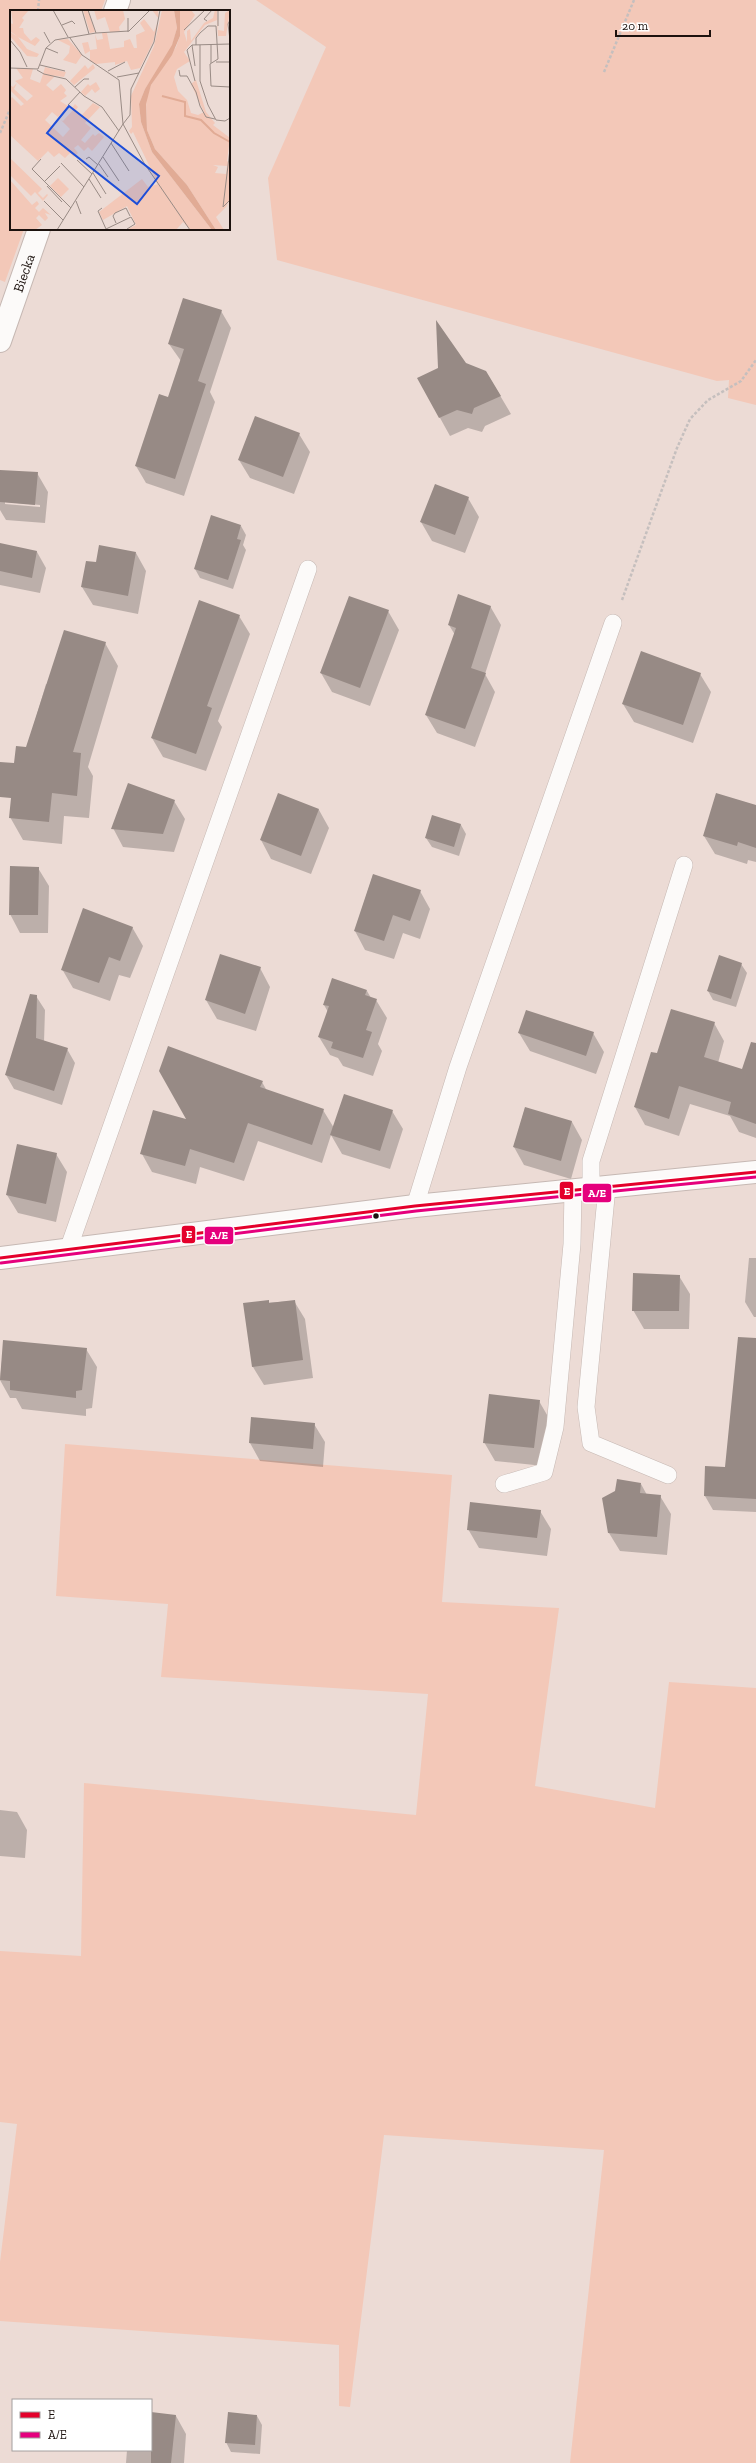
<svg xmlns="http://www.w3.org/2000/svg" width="756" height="2463" font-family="'Zilla Slab',serif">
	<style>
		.green { fill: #f3c8b8 }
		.shadow { fill: #0003; fill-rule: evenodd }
		.building { fill: #978a85 }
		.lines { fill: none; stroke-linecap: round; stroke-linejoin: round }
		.lane-casing { stroke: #c6b8b3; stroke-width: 18 }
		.street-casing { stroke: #c6b8b3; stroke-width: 24 }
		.path { stroke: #c5bfbe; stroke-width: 2.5; stroke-dasharray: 3 2; stroke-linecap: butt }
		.lane { stroke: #fcfaf9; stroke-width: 17 }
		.street { stroke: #fcfaf9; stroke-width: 22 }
		.bus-1-casing { stroke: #fff; stroke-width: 6 }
		.bus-2-casing { stroke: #fff; stroke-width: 6 }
		.bus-1 { stroke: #e4002b; stroke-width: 3 }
		.bus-2 { stroke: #e5007d; stroke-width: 3 }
		.bus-dot { fill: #1c120e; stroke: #fff; stroke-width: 1.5 }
		.labels { text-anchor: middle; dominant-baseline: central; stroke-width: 4; stroke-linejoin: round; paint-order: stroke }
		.street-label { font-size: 14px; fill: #1c120e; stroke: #fff }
		.inset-river { fill: none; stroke: #e1ab95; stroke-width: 2 }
		.inset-road { fill: none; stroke: #998b85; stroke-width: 1 }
		.view { fill: #1d4ed8; fill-opacity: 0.15; stroke: #1d4ed8; stroke-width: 2 }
		.inset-edge { fill: none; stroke: #1c120e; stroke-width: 2 }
		.line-badge { stroke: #fff; stroke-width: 1.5 }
		.badge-label { font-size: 11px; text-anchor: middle; font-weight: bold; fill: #fff }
	</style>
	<rect width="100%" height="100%" fill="#ecdbd5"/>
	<path class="green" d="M 0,0 L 105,0 L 101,11 L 11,11 L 11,229 L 24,229 L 5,282 L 0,280 Z
		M 256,0 L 756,0 L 756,405 L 728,398 L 729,380 L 717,381 L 277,260 L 268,178 L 326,47 Z
		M 65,1444 L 452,1475 L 442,1602 L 559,1608 L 535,1786 L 655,1808 L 669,1682 L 756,1688 L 756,2463 L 570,2463 L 604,2150 L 384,2135 L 350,2407 L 339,2406 L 339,2345 L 0,2321 L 0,2262 L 17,2124 L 0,2122 L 0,1951 L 81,1956 L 84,1783 L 416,1815 L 428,1694 L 161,1677 L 168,1604 L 56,1596 Z"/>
	<path class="shadow" d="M 221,311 L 231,328 L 210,392 L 215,402 L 184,496 L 146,483 L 136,466 L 169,398 L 181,361 L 169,344 Z
		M 465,364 L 486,372 L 511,414 L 485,426 L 482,432 L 468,428 L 450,436 L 418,378 Z
		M 299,434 L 310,452 L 294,494 L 250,478 L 239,460 Z
		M 0,471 L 37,473 L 48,492 L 45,523 L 6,520 L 0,510 ZM 5,502 L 40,505 L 40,507 L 5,504 Z
		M 468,498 L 479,517 L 465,553 L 432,541 L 421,522 Z
		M 241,526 L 246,535 L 243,545 L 246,550 L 233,589 L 200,578 L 195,569 Z
		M 0,544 L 37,552 L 46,568 L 40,593 L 0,585 Z
		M 136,553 L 146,571 L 138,614 L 93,605 L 82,587 Z
		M 490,606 L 501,625 L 485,674 L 495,692 L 475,747 L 437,733 L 426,715 L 455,635 L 449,625 Z
		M 388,611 L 399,630 L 370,706 L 332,692 L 321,673 Z
		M 239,616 L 250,634 L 218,721 L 222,727 L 206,771 L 163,757 L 152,738 Z
		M 105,643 L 118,666 L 88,767 L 93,776 L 89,818 L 64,816 L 62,844 L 23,840 L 10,817 L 12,798 L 46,684 L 49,684 Z
		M 700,674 L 711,692 L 693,743 L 634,722 L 623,704 Z
		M 279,794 L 319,810 L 329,828 L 311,874 L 271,859 L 261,840 Z
		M 174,801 L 185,819 L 174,852 L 123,847 L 113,828 Z
		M 756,806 L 756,862 L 748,860 L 747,864 L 715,854 L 704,836 Z
		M 433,816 L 461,825 L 466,834 L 459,856 L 432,847 L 426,838 Z
		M 38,868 L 49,886 L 48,933 L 20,933 L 10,914 Z
		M 373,875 L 420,891 L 430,909 L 420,939 L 403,933 L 394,959 L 365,950 L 355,931 Z
		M 132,927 L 143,946 L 130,978 L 119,975 L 110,1001 L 73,988 L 62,969 Z
		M 741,964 L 747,973 L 736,1007 L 713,1000 L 708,991 Z
		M 260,968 L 270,987 L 256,1031 L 217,1019 L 206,1000 Z
		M 367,991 L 371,998 L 376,1000 L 387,1018 L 378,1044 L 382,1051 L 373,1076 L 343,1066 L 338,1058 L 330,1055 L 319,1037 L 328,1012 L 324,1005 Z
		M 36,996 L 45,1010 L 44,1042 L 67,1049 L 75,1063 L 62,1105 L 14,1089 L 6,1075 Z
		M 714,1023 L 724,1041 L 718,1063 L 756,1075 L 756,1138 L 739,1132 L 730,1116 L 690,1104 L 679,1136 L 645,1125 L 635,1107 L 658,1055 Z
		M 519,1033 L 593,1033 L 604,1052 L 596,1074 L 530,1051 Z
		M 262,1082 L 267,1091 L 323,1110 L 334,1128 L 392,1111 L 403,1129 L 390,1169 L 342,1154 L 331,1135 L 322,1163 L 258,1141 L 244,1181 L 200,1167 L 196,1184 L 152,1172 L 142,1154 L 188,1120 Z
		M 525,1108 L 572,1122 L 582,1140 L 571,1179 L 524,1165 L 514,1147 Z
		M 56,1154 L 67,1172 L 56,1222 L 18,1213 L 7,1195 Z
		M 749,1258 L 756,1258 L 756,1317 L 754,1317 L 745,1302 Z
		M 679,1276 L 690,1294 L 689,1329 L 644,1329 L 633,1310 Z
		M 294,1301 L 305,1319 L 313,1378 L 264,1385 L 253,1367 L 245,1304 Z
		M 4,1341 L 86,1349 L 97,1367 L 92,1408 L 86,1409 L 86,1416 L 22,1409 L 16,1398 L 10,1398 L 0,1380 Z
		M 756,1382 L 756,1512 L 713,1510 L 705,1496 L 726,1468 Z
		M 539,1401 L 550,1420 L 544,1466 L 495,1461 L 484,1442 Z
		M 314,1424 L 325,1442 L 323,1467 L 260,1461 L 250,1443 Z
		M 641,1484 L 647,1495 L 660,1496 L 671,1514 L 667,1555 L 620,1551 L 609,1533 Z
		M 540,1511 L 551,1529 L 547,1556 L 479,1548 L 468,1529 Z
		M 0,1810 L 17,1812 L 27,1830 L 25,1858 L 0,1856 Z
		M 151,2413 L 176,2416 L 186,2434 L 184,2463 L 126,2463 L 127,2450 L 151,2450 Z
		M 257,2416 L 262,2425 L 260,2454 L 231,2452 L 226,2442 Z"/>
	<path class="building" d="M 183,298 L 222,310 L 198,381 L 206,384 L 175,479 L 135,466 L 159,394 L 168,397 L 184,349 L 168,344 Z
		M 436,320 L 466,363 L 486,371 L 501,396 L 474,408 L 472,414 L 457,410 L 439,418 L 417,378 L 438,368 Z
		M 255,416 L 300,433 L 283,477 L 238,460 Z
		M 0,470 L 38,472 L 35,505 L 0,502 Z
		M 435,484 L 469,497 L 455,535 L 420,522 Z
		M 211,515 L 241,525 L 237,539 L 241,540 L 228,580 L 194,569 Z
		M 0,543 L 37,551 L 32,578 L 0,571 Z
		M 99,545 L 136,552 L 128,596 L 81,587 L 86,561 L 96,562 Z
		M 458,594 L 491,606 L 471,668 L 486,673 L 465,729 L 425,715 L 456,628 L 448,625 Z
		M 349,596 L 389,610 L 360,688 L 320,673 Z
		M 199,600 L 240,615 L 207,706 L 212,708 L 196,754 L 151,738 Z
		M 64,630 L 106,642 L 73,752 L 81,753 L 77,796 L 52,793 L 49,822 L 9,818 L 11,798 L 0,797 L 0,762 L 14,763 L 16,746 L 26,747 Z
		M 641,651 L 701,673 L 683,725 L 622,704 Z
		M 128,783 L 175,800 L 163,834 L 111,829 Z
		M 278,793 L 319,809 L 301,856 L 260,840 Z
		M 716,793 L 756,805 L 756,848 L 738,842 L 737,846 L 703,836 Z
		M 432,815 L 461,824 L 454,847 L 425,838 Z
		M 10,866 L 39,867 L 38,915 L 9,915 Z
		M 373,874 L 421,890 L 410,921 L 393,915 L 384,941 L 354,931 Z
		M 83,908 L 133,927 L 120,961 L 109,957 L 99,983 L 61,970 Z
		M 220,954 L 261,967 L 245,1014 L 205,1000 Z
		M 719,955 L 742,963 L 731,999 L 707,991 Z
		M 332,978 L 367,990 L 365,995 L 377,999 L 366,1030 L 372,1032 L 363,1058 L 331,1048 L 333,1042 L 318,1037 L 329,1006 L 323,1005 Z
		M 30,994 L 37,995 L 36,1038 L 68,1048 L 54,1091 L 5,1075 Z
		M 671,1009 L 715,1022 L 704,1057 L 742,1069 L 751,1042 L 756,1043 L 756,1124 L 728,1114 L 731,1102 L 679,1086 L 669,1119 L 634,1107 L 651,1052 L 657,1053 Z
		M 526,1010 L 594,1032 L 586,1056 L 518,1033 Z
		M 168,1046 L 263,1081 L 260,1087 L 324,1109 L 312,1145 L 248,1123 L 234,1163 L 190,1149 L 185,1166 L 140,1154 L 153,1110 L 186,1119 L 159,1071 Z
		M 344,1094 L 393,1110 L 380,1151 L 330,1135 Z
		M 525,1107 L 572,1121 L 561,1161 L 513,1147 Z
		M 17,1144 L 57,1153 L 46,1204 L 6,1195 Z
		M 633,1273 L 680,1275 L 679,1311 L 632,1311 Z
		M 269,1300 L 269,1303 L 295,1300 L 303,1360 L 252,1367 L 243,1303 Z
		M 738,1337 L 756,1338 L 756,1499 L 704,1496 L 705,1466 L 725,1467 Z
		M 3,1340 L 87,1348 L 82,1390 L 76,1391 L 76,1398 L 10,1390 L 10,1381 L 0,1380 Z
		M 489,1394 L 540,1400 L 534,1448 L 483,1443 Z
		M 251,1417 L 315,1423 L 313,1449 L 249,1443 Z
		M 617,1479 L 641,1483 L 640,1493 L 661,1495 L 657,1537 L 608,1533 L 602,1498 L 615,1491 Z
		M 470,1502 L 541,1510 L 537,1538 L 467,1530 Z
		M 151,2412 L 176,2415 L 171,2463 L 151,2463 Z
		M 228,2412 L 257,2415 L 255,2445 L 225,2443 Z"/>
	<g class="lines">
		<defs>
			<path id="lane" d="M 607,1187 L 586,1407 L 591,1443 L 668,1475
				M 591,1189 L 591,1161 L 684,865
				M 415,1206 L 458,1067 L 613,623
				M 68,1250 L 308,569
				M 504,1484 L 544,1472 L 555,1427 L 572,1244 L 573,1190"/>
			<g id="street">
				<path d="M 115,11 L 119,0"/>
				<path id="s1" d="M 0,341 L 39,229"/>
				<path d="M 0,1258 L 415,1206 L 756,1172"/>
			</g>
		</defs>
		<use href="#lane" class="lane-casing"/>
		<use href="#street" class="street-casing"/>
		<path class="path" d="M 38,11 L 39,0
			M 604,72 L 634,0
			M 0,133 L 11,107
			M 622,600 L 677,448 L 690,419 L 708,400 L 741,381 L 756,360"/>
		<use href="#lane" class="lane"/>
		<use href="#street" class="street"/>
		<defs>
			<path id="bus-1" d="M 0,1258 L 415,1206 L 756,1172"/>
			<path id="bus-2" d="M 1,1263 L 416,1211 L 756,1177"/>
		</defs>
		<use href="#bus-1" class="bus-1-casing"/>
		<use href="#bus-2" class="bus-2-casing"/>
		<use href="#bus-1" class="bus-1"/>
		<use href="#bus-2" class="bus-2"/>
	</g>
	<circle class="bus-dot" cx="376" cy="1216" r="3.5"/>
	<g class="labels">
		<g class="street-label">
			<text stroke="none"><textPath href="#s1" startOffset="72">Biecka</textPath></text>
		</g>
	</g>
	<g transform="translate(10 10)">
		<rect width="220" height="220" fill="#ecdbd5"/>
		<path d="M 1,0 L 19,0 L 12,8 L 14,10 L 9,18 L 13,18 L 14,23 L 21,31 L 26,27 L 30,30 L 25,36 L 8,27 L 17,39 L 29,44 L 27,47 L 17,46 L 0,26 L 0,22 L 8,27 L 0,21 L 0,13 L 3,14 ZM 73,0 L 78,0 L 85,22 L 80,23 ZM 84,0 L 113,0 L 115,9 L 109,17 L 110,22 L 100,22 L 95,7 L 87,10 ZM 142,0 L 148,0 L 149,8 L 143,32 L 130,58 L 121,60 L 117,51 L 105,55 L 105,52 L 86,54 L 80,51 L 80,41 L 75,44 L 72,33 L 78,32 L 80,40 L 87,39 L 85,24 L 87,30 L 93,29 L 92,23 L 97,23 L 100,39 L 114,37 L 114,31 L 120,29 L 124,38 L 127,38 L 126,25 L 135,21 L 130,13 L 134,9 L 144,22 L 149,9 ZM 152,0 L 164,0 L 167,18 L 161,40 L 135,79 L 129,94 L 131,112 L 142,142 L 202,220 L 181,220 L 173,212 L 166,220 L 116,220 L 126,215 L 117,196 L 93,210 L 89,202 L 132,169 L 138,177 L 148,174 L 123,122 L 121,124 L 119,121 L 122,117 L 121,86 L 144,36 ZM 170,0 L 181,0 L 185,5 L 174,22 L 177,32 L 177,21 L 180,19 L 181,31 L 194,13 L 203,8 L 205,0 L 207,0 L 208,20 L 214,21 L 215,3 L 220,0 L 216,26 L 208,26 L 207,10 L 195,15 L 174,42 L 180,51 L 167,59 L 164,67 L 168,81 L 177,90 L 181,103 L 188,105 L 194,102 L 181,74 L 186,70 L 196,102 L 205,113 L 203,115 L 220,128 L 217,151 L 220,153 L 220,189 L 216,197 L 206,207 L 214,220 L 206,220 L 177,175 L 145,139 L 137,120 L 136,90 L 141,75 L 166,37 L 170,26 ZM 203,155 L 217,156 L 216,164 L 205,163 L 208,157 ZM 58,29 L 72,45 L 66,54 L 53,50 L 59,43 L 60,36 L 48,30 ZM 83,54 L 85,58 L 64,75 L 60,71 L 75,55 L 78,59 ZM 35,57 L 42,59 L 56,62 L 54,67 L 33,64 ZM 6,58 L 23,59 L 20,69 L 30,73 L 33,64 L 45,66 L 36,75 L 43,81 L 51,74 L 56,80 L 54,83 L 57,86 L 50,91 L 58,96 L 48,107 L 42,102 L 35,110 L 53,127 L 60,119 L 51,110 L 53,111 L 64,99 L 62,98 L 65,94 L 68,97 L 65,101 L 71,106 L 83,93 L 90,97 L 75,113 L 81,118 L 71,130 L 75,133 L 83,124 L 85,126 L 89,123 L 94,127 L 82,141 L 78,137 L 74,141 L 68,135 L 64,138 L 68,143 L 64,147 L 60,143 L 55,148 L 49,143 L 44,147 L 38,141 L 28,151 L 0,125 L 0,89 L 2,87 L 11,96 L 14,94 L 0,80 L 0,75 L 3,77 L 7,73 L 4,79 L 17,91 L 23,86 L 5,71 L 13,68 ZM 86,72 L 90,79 L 85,83 L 82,79 L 75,86 L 71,82 L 78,74 L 80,76 ZM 0,148 L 32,179 L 28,183 L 33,188 L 37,184 L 38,185 L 33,191 L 25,182 L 21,186 L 0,165 ZM 48,168 L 59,179 L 51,187 L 40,176 ZM 0,170 L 22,195 L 27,191 L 29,194 L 25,198 L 29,202 L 33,198 L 41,205 L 35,203 L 38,208 L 35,211 L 29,205 L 26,208 L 32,215 L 25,220 L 0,220 Z" fill="#f3c8b8" fill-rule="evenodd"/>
		<path d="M 164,0 L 170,0 L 170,26 L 162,45 L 141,75 L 136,94 L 137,120 L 145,139 L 177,175 L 206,220 L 202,220 L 142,142 L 131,112 L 129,94 L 135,79 L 162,35 L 167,18 Z" fill="#e1ab95"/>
		<path class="inset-river" d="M 152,86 L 175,92 L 175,106 L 191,110 L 204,123 L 220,132"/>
		<path class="inset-road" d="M 43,0 L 58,27M 72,0 L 79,24M 78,0 L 86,23M 150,0 L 144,32 L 121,79 L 120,105 L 113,114 L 134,153 L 180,220M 208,0 L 208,16M 118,8 L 118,22M 220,10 L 218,14 L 220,30M 197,11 L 194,9 L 202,0M 52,15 L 62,11 L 65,14M 174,20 L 195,0M 34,22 L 40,33M 0,30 L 10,42 L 17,57M 182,35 L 177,40 L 185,71M 186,35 L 186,28 L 190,23 L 198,16 L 206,16 L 208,49 L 200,54 L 201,76 L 220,77M 190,35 L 190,71 L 198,95 L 206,110 L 215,111 L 220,108M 201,35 L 201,53M 36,38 L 48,43M 206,52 L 220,52M 30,55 L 55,61M 185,56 L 182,35 L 220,34M 0,58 L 28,59 L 36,38 L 45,30 L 86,23 L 119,21 L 140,0M 27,60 L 34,64 L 56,69 L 74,86 L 92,97 L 109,121M 169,60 L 170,66 L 177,66 L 186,82 L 190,96 L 196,107 L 205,109M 98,61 L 115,52M 107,67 L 129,63M 65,77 L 74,69 L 79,69M 58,95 L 70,82M 101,133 L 119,161M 220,139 L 213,197 L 220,190M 93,147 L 109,171M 31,149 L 22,159 L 61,198M 76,149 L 79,147 L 88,155M 67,150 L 82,164M 51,153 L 74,177M 89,154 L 98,167M 83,163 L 96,184M 79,169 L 91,188M 34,172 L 50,156M 37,176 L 52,192M 34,191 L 53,210M 66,191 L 71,204M 92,198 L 88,201 L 96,219M 106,213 L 103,206 L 105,203 L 116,198 L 120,206M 96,219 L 121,207 L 125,214 L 117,219M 47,220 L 113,114 L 109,70 L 72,45 L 60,28"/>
		<path class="view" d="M 59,96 L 149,166 L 127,194 L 37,123 Z"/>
		<rect width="220" height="220" class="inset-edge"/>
	</g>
	<g class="line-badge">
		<rect x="559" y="1181" width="15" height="19" rx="4" fill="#e4002b"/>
		<rect x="582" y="1183" width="30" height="20" rx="4" fill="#e5007d"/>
		<rect x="181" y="1225" width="15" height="19" rx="4" fill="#e4002b"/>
		<rect x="204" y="1226" width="30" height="19" rx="4" fill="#e5007d"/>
	</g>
	<g class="badge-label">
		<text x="567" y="1195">E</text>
		<text x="597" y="1197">A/E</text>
		<text x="189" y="1238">E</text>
		<text x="219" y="1239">A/E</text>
	</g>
	<rect x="12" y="2399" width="140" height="52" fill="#ffffff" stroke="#a4a09f"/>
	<rect x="20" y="2412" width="20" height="6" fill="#e4002b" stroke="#a4a09f"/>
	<text x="48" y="2419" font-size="12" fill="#1c120e">E</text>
	<rect x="20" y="2432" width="20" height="6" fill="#e5007d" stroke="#a4a09f"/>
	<text x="48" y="2439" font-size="12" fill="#1c120e">A/E</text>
	<path d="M616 30v6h94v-6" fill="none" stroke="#1c120e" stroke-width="2"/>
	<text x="622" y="30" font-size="12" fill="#1c120e" stroke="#ffffff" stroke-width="3" paint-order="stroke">20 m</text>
</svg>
